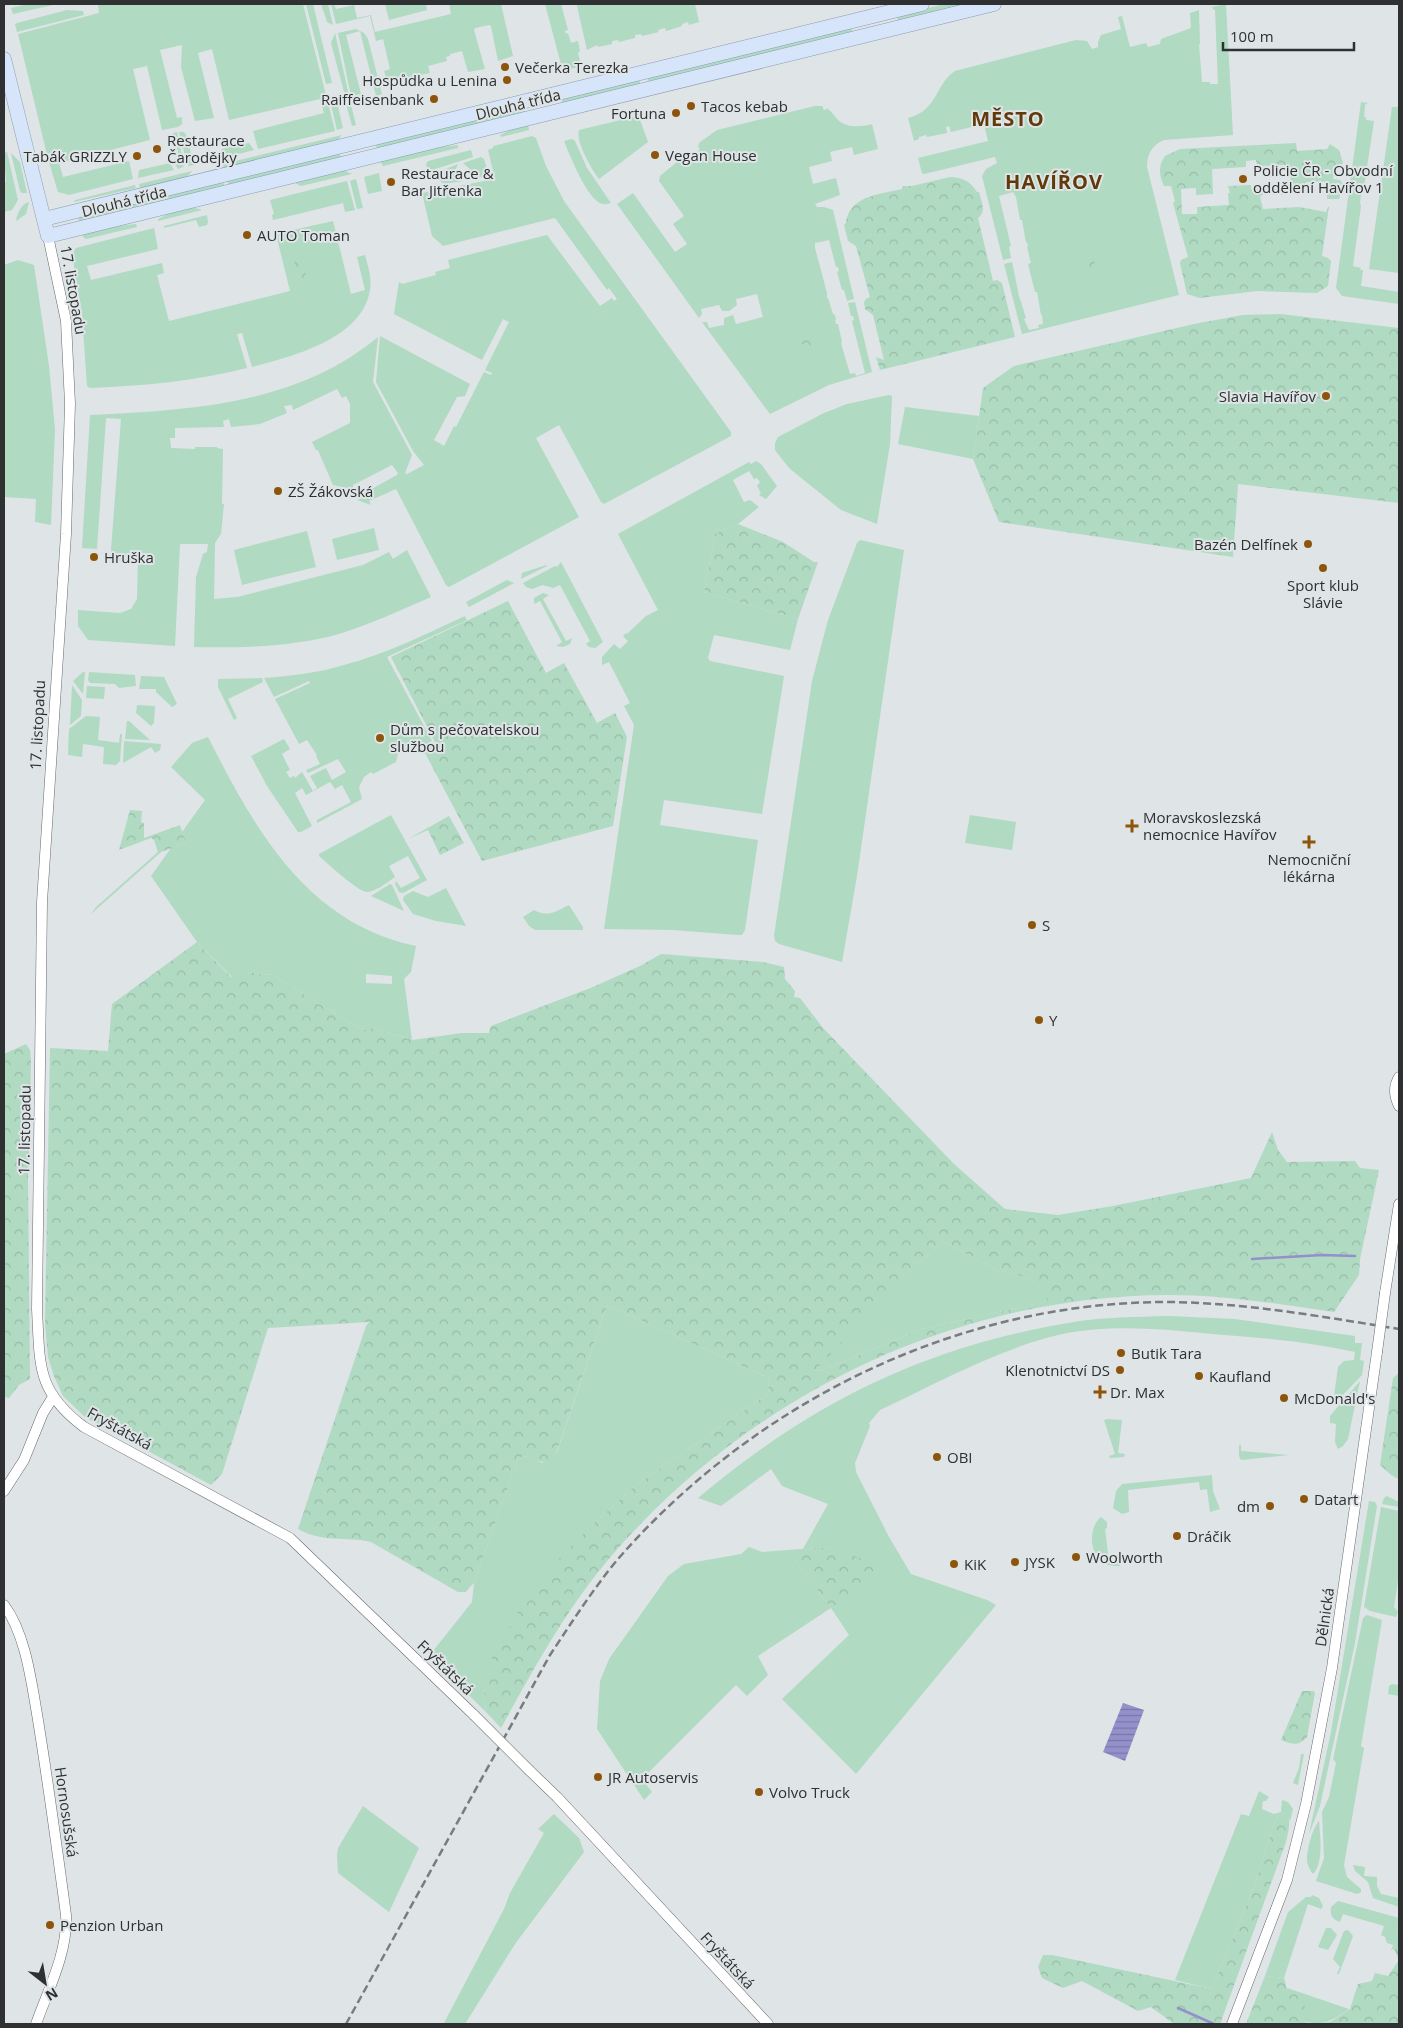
<svg xmlns="http://www.w3.org/2000/svg" width="1403" height="2028" font-family="'Open Sans',sans-serif">
	<style>
		.green { fill: #b0dac2; fill-rule: evenodd }
		.forest { fill: url(#forest-crowns); fill-rule: evenodd }
		.water { fill: url(#water-rules) }
		.lines { fill: none; stroke-linecap: round; stroke-linejoin: round }
		.stream { stroke: #9490cb; stroke-width: 2.5 }
		.tertiary-casing { stroke: #666a6c; stroke-width: 11 }
		.primary-casing { stroke: #899bb1; stroke-width: 15 }
		.tertiary { stroke: #fff; stroke-width: 10 }
		.primary { stroke: #d6e5fa; stroke-width: 14 }
		.rail { stroke: #797c7d; stroke-width: 2.5; stroke-dasharray: 8 4; stroke-linecap: butt }
		.tertiary-bridge-casing { stroke: #666a6c; stroke-width: 11; stroke-linecap: butt }
		.tertiary-bridge { stroke: #fff; stroke-width: 10 }
		.poi-dot { fill: #8d550c; stroke: #dfe4e6; stroke-width: 2 }
		.labels { text-anchor: middle; dominant-baseline: central; stroke-width: 4; stroke-linejoin: round; paint-order: stroke }
		.poi-label { font-size: 15px; fill: #2e3031; stroke: #dfe4e6; text-anchor: start }
		.street-label { font-size: 15px; fill: #2e3031; stroke: #dfe4e6 }
		.district-label { font-size: 20px; font-weight: bold; letter-spacing: 1px; fill: #613a0b; stroke: #dfe4e6 }
	</style>
	<defs>
		<pattern id="forest-crowns" width="20" height="18" patternUnits="userSpaceOnUse" patternTransform="scale(1.25)"><rect width="20" height="18" fill="#b0dac2"/><path d="M2 6a3 3 0 1 1 6 0M12 15a3 3 0 1 1 6 0" fill="none" stroke="#98bba7"/></pattern>
		<pattern id="water-rules" width="6" height="5" patternUnits="userSpaceOnUse" patternTransform="scale(1.25)"><rect width="6" height="5" fill="#9490cb"/><path d="M0 2.5h6" fill="none" stroke="#7976a5"/></pattern>
	</defs>
	<rect width="100%" height="100%" fill="#dfe4e6"/>
	<path class="green" d="M 28,4 L 57,4 L 13,14 L 11,8 Z
		M 98,4 L 303,4 L 335,131 L 258,149 L 253,131 L 324,113 L 320,99 L 229,120 L 212,49 L 198,53 L 214,118 L 195,121 L 181,67 L 182,45 L 160,50 L 177,118 L 182,117 L 182,124 L 178,127 L 162,130 L 147,66 L 133,69 L 150,140 L 59,163 L 63,177 L 129,161 L 133,179 L 69,195 L 58,192 L 48,159 L 18,34 L 99,13 Z
		M 306,4 L 313,4 L 332,83 L 326,84 Z
		M 321,4 L 328,4 L 333,25 L 327,22 Z
		M 331,4 L 334,4 L 336,9 L 354,5 L 357,18 L 371,15 L 375,32 L 451,14 L 449,4 L 501,4 L 513,56 L 498,61 L 491,26 L 489,25 L 475,28 L 474,30 L 485,69 L 468,72 L 462,51 L 450,54 L 450,56 L 446,57 L 447,61 L 428,66 L 430,73 L 391,81 L 386,77 L 384,71 L 390,69 L 383,39 L 376,41 L 370,16 L 336,24 Z
		M 385,4 L 426,4 L 427,10 L 389,20 Z
		M 545,4 L 561,4 L 568,30 L 565,31 L 566,34 L 568,33 L 571,43 L 578,41 L 580,51 L 578,53 L 581,65 L 583,66 L 566,70 L 562,68 Z
		M 578,4 L 695,4 L 699,22 L 689,25 L 688,22 L 682,24 L 682,26 L 666,31 L 665,28 L 658,30 L 659,32 L 642,36 L 641,34 L 635,35 L 635,38 L 619,42 L 618,40 L 612,41 L 612,44 L 598,47 L 597,45 L 587,50 L 577,6 Z
		M 944,4 L 975,4 L 898,23 L 897,16 Z
		M 1226,4 L 1233,135 L 1164,140 C 1152,145 1147,154 1147,167 L 1179,295 L 1022,334 L 1004,264 L 1012,262 L 1019,296 L 1026,318 L 1024,319 L 1029,330 L 1039,328 L 1038,325 L 1043,324 L 1042,315 L 1041,315 L 1037,292 L 1035,292 L 1028,264 L 1031,263 L 1027,247 L 1028,247 L 1027,242 L 1026,243 L 1022,220 L 1020,220 L 1016,197 L 1013,192 L 999,196 L 1011,246 L 1009,247 L 1011,258 L 1003,260 L 982,176 L 986,169 L 997,163 L 995,157 L 924,174 L 922,173 L 918,158 L 988,141 L 984,124 L 951,132 L 949,126 L 946,127 L 947,133 L 927,137 L 926,135 L 919,137 L 919,139 L 914,141 L 908,118 C 939,110 934,85 955,71 L 1076,40 L 1087,41 L 1092,49 L 1098,47 L 1098,42 L 1101,35 L 1121,29 L 1118,17 L 1122,16 L 1130,47 L 1146,43 L 1148,47 L 1160,44 L 1161,39 L 1191,28 L 1190,13 L 1199,10 L 1200,44 L 1199,45 L 1202,82 L 1210,82 L 1210,84 L 1218,84 L 1215,10 L 1213,9 L 1212,7 Z
		M 67,10 L 83,11 L 84,15 L 17,32 L 15,24 L 17,23 Z
		M 851,28 L 853,32 L 649,84 L 647,77 Z
		M 356,29 L 364,33 L 368,39 L 382,94 L 376,96 L 360,31 L 346,35 L 361,94 L 351,96 L 338,33 Z
		M 335,33 L 349,96 L 344,92 L 331,43 Z
		M 639,79 L 641,86 L 562,104 L 561,99 Z
		M 336,98 L 343,128 L 337,130 L 330,100 Z
		M 350,101 L 356,125 L 352,126 L 346,104 Z
		M 1361,102 L 1368,103 L 1365,105 L 1364,117 L 1366,117 L 1366,120 L 1374,121 L 1364,187 L 1362,187 L 1360,203 L 1361,206 L 1353,266 L 1361,268 L 1360,270 L 1363,270 L 1361,286 L 1399,292 L 1399,304 L 1342,296 L 1336,288 Z
		M 815,106 L 823,106 L 823,109 L 826,110 L 827,108 C 832,112 835,117 839,121 C 848,128 862,127 872,124 L 878,149 L 854,155 L 852,147 L 830,152 L 832,161 L 809,167 L 813,184 L 836,178 L 840,195 L 815,204 L 817,207 L 824,207 L 833,210 L 854,299 L 847,301 L 844,290 L 842,290 L 837,272 L 839,271 L 838,267 L 836,267 L 829,240 L 815,243 L 815,248 L 827,293 L 827,298 L 828,298 L 833,314 L 835,315 L 836,320 L 835,320 L 836,324 L 838,324 L 842,342 L 841,343 L 850,374 L 855,373 L 856,376 L 865,373 L 852,321 L 854,320 L 853,316 L 851,316 L 848,303 L 855,302 L 872,372 L 829,385 L 770,414 L 702,322 L 707,322 L 709,328 L 724,325 L 724,318 L 733,315 L 736,324 L 763,317 L 757,294 L 736,299 L 737,305 L 729,311 L 722,311 L 719,305 L 701,309 L 702,314 L 699,318 L 617,204 L 633,193 L 675,252 L 687,244 L 673,224 L 684,216 L 659,181 L 660,176 L 689,152 L 693,156 L 700,149 L 698,147 L 699,143 L 696,145 L 717,130 Z
		M 524,107 L 526,114 L 377,151 L 376,144 Z
		M 1392,107 L 1399,107 L 1399,273 L 1369,269 Z
		M 637,116 L 639,117 L 648,142 L 599,179 C 592,170 575,141 579,130 Z
		M 528,124 L 529,130 L 501,137 L 500,135 L 515,128 Z
		M 177,132 L 184,164 L 183,167 L 178,169 L 173,161 L 179,156 L 173,133 Z
		M 179,132 L 184,132 L 186,135 L 194,165 L 189,166 L 187,164 Z
		M 342,135 L 335,143 L 224,170 L 223,164 Z
		M 532,136 L 536,138 L 546,166 L 564,201 L 731,432 L 731,436 L 604,504 L 601,502 L 559,425 L 536,438 L 579,517 L 449,587 L 446,585 L 396,489 L 369,501 L 371,505 L 357,500 L 360,499 L 359,496 L 397,475 L 398,473 L 392,465 L 353,485 L 353,488 L 351,489 L 333,485 L 318,450 L 316,450 L 312,442 L 350,423 L 350,404 L 346,396 L 342,398 L 337,389 L 293,410 L 292,405 L 284,406 L 287,413 L 260,424 L 231,427 L 229,419 L 223,421 L 224,427 L 175,428 L 175,438 L 170,438 L 171,448 L 195,449 L 195,447 L 217,447 L 217,448 L 223,449 L 222,504 L 224,504 L 221,534 L 215,543 L 214,599 L 237,597 L 363,565 L 389,552 L 393,559 L 407,550 L 431,597 C 401,610 371,624 339,634 C 292,647 242,648 194,647 L 196,577 L 203,554 L 207,552 L 208,544 L 180,544 L 175,646 L 88,640 L 78,626 L 78,610 L 120,613 L 131,609 L 137,599 L 138,555 L 129,554 L 127,560 L 110,563 L 121,419 L 106,418 L 97,549 L 82,548 L 90,415 C 191,410 296,405 378,337 L 373,382 L 412,455 L 405,473 L 407,474 L 424,465 L 413,451 L 376,382 L 380,336 L 470,384 L 465,396 L 457,397 L 434,440 L 444,446 L 454,426 L 456,427 L 484,372 L 491,375 L 492,373 L 485,370 L 509,322 L 503,319 L 482,360 L 394,314 L 399,282 L 402,284 L 436,275 L 435,272 L 450,268 L 448,260 L 547,235 L 600,306 L 612,298 L 614,301 L 617,299 L 609,288 L 607,290 L 555,218 L 443,246 L 432,236 L 422,193 L 495,179 L 488,150 L 493,148 L 493,146 Z
		M 572,139 L 575,141 L 587,168 L 611,203 C 607,204 604,205 600,203 C 586,196 570,156 564,141 Z
		M 249,143 L 254,150 L 218,159 L 222,149 Z
		M 458,145 L 458,148 L 383,166 L 380,161 L 432,148 Z
		M 471,150 L 473,157 L 435,169 L 437,177 L 429,177 L 426,164 L 428,161 Z
		M 7,152 L 18,200 L 12,210 L 4,212 L 4,183 L 6,182 L 4,153 Z
		M 11,153 L 20,162 L 27,193 L 22,193 L 20,191 Z
		M 338,153 L 341,156 L 341,159 L 229,187 L 227,180 Z
		M 481,157 L 484,159 L 488,173 L 486,176 L 467,180 L 471,172 L 470,169 L 463,163 Z
		M 170,163 L 174,170 L 138,178 L 139,170 Z
		M 458,164 L 454,173 L 455,176 L 463,181 L 444,184 L 441,182 L 439,174 L 441,171 Z
		M 343,170 L 352,174 L 301,186 L 293,182 Z
		M 192,171 C 185,184 154,186 140,188 L 139,184 Z
		M 379,173 L 382,191 L 368,194 L 364,177 Z
		M 356,179 L 363,208 L 357,209 L 350,181 Z
		M 223,181 L 225,188 L 80,224 L 78,217 Z
		M 347,181 L 355,210 L 345,212 L 343,203 L 273,220 L 272,215 L 274,214 L 270,200 Z
		M 135,185 L 136,188 L 74,202 L 75,200 Z
		M 29,202 L 26,214 L 16,221 C 17,214 21,204 29,202 Z
		M 192,207 L 202,210 L 158,221 L 158,219 L 174,211 Z
		M 207,215 L 208,222 L 207,225 L 199,227 L 196,220 L 164,228 L 164,226 Z
		M 333,221 L 351,294 L 365,290 L 357,257 L 365,255 C 368,266 372,278 370,290 C 362,339 293,356 252,367 L 242,333 L 237,334 L 247,368 C 196,381 143,386 90,388 L 87,386 L 82,314 L 72,254 L 76,248 L 154,228 L 158,249 L 87,266 L 91,280 L 162,263 L 164,273 L 157,275 L 169,321 L 290,291 L 276,234 Z
		M 136,224 L 137,227 L 86,239 L 83,237 L 82,234 L 108,227 Z
		M 18,260 L 34,265 L 49,366 L 55,430 L 51,525 L 35,522 L 36,499 L 4,497 L 4,265 Z
		M 889,395 L 892,396 L 890,444 L 877,524 L 841,510 L 789,468 L 775,450 L 775,443 L 778,437 L 824,413 L 847,404 Z
		M 905,407 L 979,416 L 973,459 L 898,444 Z
		M 756,461 L 761,464 L 777,486 L 766,499 L 759,495 L 761,493 L 757,486 L 760,482 L 757,478 L 754,479 L 749,471 L 733,480 L 744,502 L 750,500 L 759,507 L 738,524 L 715,534 L 704,592 L 798,619 L 790,650 L 714,635 L 708,658 L 710,661 L 784,676 L 762,814 L 664,800 L 660,825 L 758,840 L 745,930 L 742,935 L 738,935 L 673,930 L 604,929 L 634,725 L 624,706 L 630,703 L 609,662 L 602,665 L 602,657 L 614,644 L 620,649 L 628,641 L 623,636 L 626,633 L 627,634 L 646,616 L 658,610 L 618,534 L 749,462 L 751,464 Z
		M 374,528 L 379,550 L 337,560 L 332,539 Z
		M 307,531 L 316,567 L 242,585 L 234,550 Z
		M 860,540 L 904,550 L 857,876 L 842,962 L 779,944 L 775,941 L 774,936 L 812,681 L 828,620 L 857,543 Z
		M 561,562 L 603,642 L 595,648 L 589,647 L 586,644 L 590,641 L 560,585 L 553,588 L 543,585 L 532,589 L 526,587 L 523,583 L 555,566 L 557,567 Z
		M 546,565 L 547,566 L 521,579 L 522,573 Z
		M 507,580 L 514,583 L 469,607 L 466,602 Z
		M 543,593 L 549,595 L 543,599 L 566,641 L 572,638 L 570,644 L 563,647 L 556,646 L 562,642 L 540,601 L 534,604 L 534,598 Z
		M 465,616 L 467,620 L 387,657 L 432,741 L 410,754 L 402,751 L 398,754 L 396,762 L 373,774 L 371,772 L 364,777 L 359,787 L 362,799 L 317,823 L 317,820 L 351,802 L 342,785 L 335,789 L 330,782 L 306,795 L 302,788 L 295,793 L 312,826 L 301,832 L 298,832 L 267,786 L 251,756 L 284,739 L 290,749 L 282,754 L 290,770 L 286,772 L 290,778 L 294,776 L 295,778 L 302,772 L 313,791 L 317,788 L 310,776 L 326,768 L 332,780 L 346,772 L 338,759 L 308,773 L 306,770 L 320,764 L 316,756 L 317,755 L 307,740 L 299,744 L 275,699 L 310,683 L 309,681 L 274,697 L 264,678 C 291,676 318,673 344,665 C 386,654 426,634 465,616 Z
		M 83,672 L 85,672 L 83,694 L 73,681 Z
		M 89,672 L 135,675 L 136,686 L 119,688 L 115,684 L 90,683 L 88,680 Z
		M 141,676 L 164,677 L 177,704 L 172,707 L 156,692 L 156,689 L 139,689 Z
		M 262,678 L 263,682 L 228,699 L 237,718 L 234,720 L 218,687 L 218,679 Z
		M 72,685 L 82,700 L 81,716 L 70,725 Z
		M 87,686 L 105,687 L 104,699 L 86,698 Z
		M 137,705 L 155,706 L 154,723 L 151,726 L 136,713 Z
		M 86,716 L 100,717 L 98,740 L 119,743 L 120,734 L 122,734 L 120,761 L 116,765 L 103,764 L 104,747 L 83,744 L 82,757 L 68,755 L 69,729 Z
		M 127,721 L 129,721 L 150,740 L 125,739 Z
		M 208,737 C 254,828 306,923 416,946 L 411,972 L 404,979 L 412,1040 L 373,1028 L 362,1030 L 273,975 L 246,972 L 232,977 L 197,942 L 151,876 L 171,848 L 186,843 L 182,832 L 205,800 L 171,767 L 192,743 ZM 366,974 L 392,976 L 392,984 L 366,983 Z
		M 124,741 L 161,744 L 160,750 L 155,753 L 151,747 L 123,763 Z
		M 391,815 L 427,880 L 403,893 L 399,892 L 395,884 L 396,881 L 401,888 L 420,878 L 408,856 L 389,866 L 395,877 C 388,882 375,892 367,892 C 357,891 327,863 319,856 L 319,854 Z
		M 970,815 L 1016,822 L 1012,850 L 965,843 Z
		M 390,884 L 392,885 L 404,911 L 371,896 Z
		M 446,888 L 466,926 L 436,921 L 413,914 L 403,900 L 404,896 L 413,891 L 428,897 Z
		M 569,905 L 583,927 L 583,930 L 535,930 L 529,926 L 523,917 L 534,910 C 548,918 557,911 569,905 Z
		M 942,1241 L 997,1270 L 1015,1274 L 1031,1280 L 1040,1287 L 1049,1301 L 922,1329 L 825,1369 L 813,1371 Z
		M 607,1305 L 769,1378 L 768,1394 L 636,1485 L 591,1526 L 484,1687 L 486,1712 L 429,1656 L 472,1602 L 474,1583 L 518,1459 L 524,1456 L 542,1463 L 557,1452 Z
		M 1169,1316 L 1235,1319 L 1355,1336 L 1355,1343 L 1362,1343 L 1360,1360 L 1364,1361 L 1362,1375 L 1340,1398 L 1334,1396 L 1338,1367 L 1344,1361 L 1354,1360 L 1355,1352 C 1308,1341 1261,1338 1213,1334 C 1159,1329 1103,1323 1050,1337 C 991,1353 935,1384 880,1410 L 869,1423 L 870,1426 L 855,1463 L 856,1472 L 889,1537 L 911,1574 L 987,1600 L 996,1605 L 856,1774 L 782,1699 L 849,1635 L 831,1608 L 758,1656 L 768,1675 L 747,1696 L 736,1685 L 642,1779 L 652,1792 L 644,1800 L 597,1729 L 600,1681 L 609,1659 L 668,1576 L 684,1564 L 741,1554 L 749,1547 L 762,1552 L 787,1550 L 831,1608 L 832,1547 L 803,1549 L 828,1504 L 782,1486 L 771,1469 L 721,1506 L 698,1498 C 812,1402 926,1346 1074,1322 C 1105,1317 1137,1317 1169,1316 Z
		M 1360,1381 L 1348,1439 L 1343,1446 L 1338,1449 L 1335,1442 L 1336,1424 L 1330,1423 L 1330,1416 Z
		M 1107,1419 L 1122,1420 L 1118,1453 L 1125,1454 L 1124,1457 L 1110,1458 L 1109,1456 L 1115,1454 L 1104,1420 Z
		M 1239,1445 L 1241,1445 L 1241,1451 L 1289,1455 L 1241,1460 L 1239,1456 Z
		M 1212,1475 L 1213,1491 L 1220,1509 L 1210,1512 L 1207,1489 L 1200,1490 L 1199,1482 L 1128,1490 L 1129,1512 L 1122,1514 L 1113,1508 L 1116,1491 L 1122,1484 Z
		M 1387,1496 L 1399,1502 L 1399,1507 L 1382,1504 L 1384,1498 Z
		M 1369,1501 L 1375,1502 L 1377,1506 L 1355,1643 L 1320,1806 L 1309,1834 L 1331,1732 Z
		M 1381,1507 L 1399,1511 L 1399,1574 L 1394,1607 L 1398,1612 L 1396,1617 L 1370,1611 L 1364,1607 Z
		M 1101,1517 L 1107,1522 L 1107,1528 L 1105,1529 L 1109,1562 L 1120,1561 L 1120,1566 C 1116,1566 1112,1566 1108,1565 C 1089,1559 1087,1528 1101,1517 Z
		M 1367,1615 L 1382,1620 L 1361,1746 L 1364,1748 L 1344,1865 L 1347,1877 L 1361,1889 L 1361,1892 L 1357,1894 L 1316,1881 L 1324,1858 L 1322,1812 L 1329,1797 L 1336,1763 L 1333,1759 L 1363,1618 Z
		M 1392,1684 L 1399,1685 L 1399,1696 L 1388,1694 L 1389,1686 Z
		M 1301,1754 L 1304,1754 L 1298,1785 L 1293,1783 L 1299,1768 Z
		M 1259,1791 L 1269,1797 L 1266,1801 L 1263,1801 L 1262,1809 L 1274,1814 L 1281,1812 L 1282,1800 L 1288,1802 L 1293,1809 L 1290,1821 L 1287,1814 L 1280,1813 L 1275,1821 L 1255,1884 L 1212,1989 L 1175,1980 L 1241,1814 L 1249,1816 Z
		M 363,1806 L 419,1848 L 389,1912 L 338,1873 L 337,1856 L 338,1848 Z
		M 554,1814 L 579,1838 L 584,1852 L 515,1944 L 465,2024 L 445,2024 L 444,2023 L 504,1909 L 510,1893 L 544,1833 L 538,1829 Z
		M 1319,1821 C 1320,1836 1324,1862 1313,1874 C 1310,1870 1307,1865 1307,1859 C 1307,1849 1313,1827 1319,1821 Z
		M 1353,1865 L 1365,1867 L 1364,1876 L 1377,1877 L 1377,1886 L 1381,1894 L 1399,1898 L 1399,1907 L 1373,1898 L 1368,1882 L 1355,1871 Z
		M 1312,1895 L 1319,1898 L 1323,1906 L 1321,1909 L 1308,1904 L 1284,1978 L 1265,1976 L 1288,1912 L 1306,1897 L 1311,1897 Z
		M 1338,1901 L 1399,1918 L 1399,1933 L 1397,1932 L 1394,1949 L 1391,1950 L 1393,1945 L 1387,1943 L 1385,1937 L 1381,1935 L 1384,1926 L 1343,1914 L 1340,1922 C 1332,1919 1330,1916 1331,1907 Z
		M 1326,1928 L 1331,1928 L 1337,1935 L 1328,1950 L 1318,1947 Z
		M 1348,1930 L 1353,1936 L 1339,1974 L 1337,1974 L 1340,1967 L 1333,1959 L 1344,1931 Z
		M 1287,1988 L 1349,2009 C 1329,2023 1319,2028 1296,2018 Z"/>
	<path class="forest" d="M 274,44 L 276,55 L 266,59 L 264,47 Z
		M 1296,143 L 1297,151 L 1327,149 L 1330,144 L 1339,150 L 1343,163 L 1340,167 L 1335,167 L 1333,179 L 1340,180 L 1343,184 L 1339,199 L 1327,199 L 1327,182 L 1306,182 L 1306,189 L 1291,187 L 1290,165 L 1257,166 L 1256,160 L 1246,161 L 1246,167 L 1212,169 L 1213,194 L 1196,195 L 1196,188 L 1181,189 L 1182,214 L 1197,214 L 1197,207 L 1229,205 L 1228,193 L 1230,193 L 1228,186 L 1251,185 L 1251,189 L 1253,189 L 1253,185 L 1276,184 L 1276,191 L 1278,192 L 1291,190 L 1292,194 L 1273,195 L 1272,189 L 1263,189 L 1263,195 L 1260,196 L 1263,209 L 1299,207 L 1326,212 L 1329,206 L 1322,256 L 1328,258 L 1331,261 L 1328,286 L 1317,293 L 1257,291 L 1200,298 L 1187,294 L 1180,263 L 1181,260 L 1188,257 L 1173,203 L 1175,201 L 1171,186 L 1164,186 C 1159,175 1158,166 1165,156 L 1180,149 Z
		M 950,177 C 962,177 971,182 977,192 L 979,192 C 981,201 987,212 978,218 L 993,281 L 997,280 L 1002,283 L 1015,337 L 880,370 L 876,357 L 884,360 L 873,315 L 865,309 L 864,302 L 866,299 L 870,297 L 856,246 L 848,241 L 844,225 L 846,223 C 849,196 880,194 902,189 L 903,186 L 912,186 Z
		M 305,260 L 306,279 L 298,281 L 294,261 Z
		M 1094,260 L 1096,272 L 1084,274 L 1082,262 Z
		M 1280,314 L 1399,328 L 1399,503 L 1238,484 L 1233,557 L 999,522 L 973,459 L 983,388 L 1014,366 L 1194,324 L 1243,315 Z
		M 815,335 L 818,347 L 810,347 L 802,344 L 801,340 Z
		M 738,524 L 783,542 L 814,562 L 818,562 L 798,619 L 704,592 L 715,534 Z
		M 508,601 L 546,673 L 564,663 L 597,723 L 615,713 L 627,737 L 613,826 L 482,861 L 424,751 L 436,744 L 391,657 Z
		M 130,810 L 142,811 L 141,822 L 144,823 L 144,838 L 180,825 L 186,843 L 161,852 L 91,914 L 96,907 L 158,852 L 154,840 L 151,838 L 119,850 Z
		M 449,816 L 464,843 L 440,855 L 428,830 L 408,839 Z
		M 197,942 L 231,977 L 246,972 L 273,975 L 362,1030 L 373,1028 L 412,1040 L 462,1033 L 489,1033 L 491,1026 L 593,987 L 640,966 L 661,954 L 763,962 L 784,967 L 785,979 L 795,991 L 794,997 L 800,998 L 823,1028 L 954,1164 L 1005,1209 L 1058,1215 L 1113,1206 L 1251,1178 L 1272,1132 L 1278,1150 L 1287,1162 L 1355,1161 L 1360,1168 L 1379,1170 L 1360,1259 L 1359,1275 L 1334,1312 C 1279,1304 1224,1295 1168,1295 C 955,1296 752,1394 613,1554 C 568,1606 534,1668 501,1728 L 486,1712 L 484,1687 L 492,1658 L 527,1597 L 559,1559 L 591,1526 L 636,1485 L 768,1394 L 769,1378 L 607,1305 L 557,1451 C 548,1467 538,1462 524,1456 L 518,1459 L 474,1583 L 465,1592 L 458,1592 L 371,1542 C 345,1536 323,1543 298,1529 L 366,1326 L 369,1322 L 268,1328 L 222,1474 L 211,1485 L 85,1417 L 63,1396 L 54,1376 L 48,1357 L 45,1323 L 50,1048 L 108,1051 L 112,1004 ZM 942,1241 L 997,1270 L 1015,1274 L 1031,1280 L 1040,1287 L 1048,1301 L 922,1329 L 825,1369 L 814,1371 Z
		M 26,1044 L 30,1050 L 31,1062 L 28,1179 L 30,1379 L 19,1385 L 9,1398 L 4,1397 L 4,1054 Z
		M 1399,1373 L 1399,1479 L 1391,1475 L 1380,1465 L 1393,1378 Z
		M 831,1547 L 888,1569 L 831,1608 L 787,1550 Z
		M 1302,1691 L 1313,1691 L 1315,1693 L 1307,1737 C 1298,1747 1292,1744 1281,1740 Z
		M 1280,1813 L 1288,1814 C 1291,1824 1288,1832 1286,1842 L 1220,2024 L 1174,2024 L 1151,2007 L 1138,2011 L 1082,1981 L 1063,1988 L 1042,1978 L 1038,1967 L 1043,1955 L 1052,1955 L 1212,1989 L 1255,1884 L 1275,1821 Z
		M 1397,1931 L 1399,1933 L 1399,2024 L 1312,2024 L 1330,2022 L 1350,2009 L 1358,1984 L 1372,1981 L 1375,1973 L 1388,1976 L 1399,1960 L 1394,1949 Z
		M 1265,1976 L 1284,1978 L 1287,1989 L 1301,1996 L 1305,2007 L 1297,2018 L 1310,2024 L 1246,2024 Z"/>
	<path class="water" d="M 1123,1703 L 1144,1710 L 1125,1761 L 1103,1752 Z"/>
	<g class="lines">
		<path class="stream" d="M 1252,1259 L 1322,1255 L 1355,1256
			M 1178,2008 L 1214,2024"/>
		<defs>
			<path id="tertiary" d="M 48,236 L 66,321 L 70,404 L 66,534 L 42,902 L 37,1309 C 40,1365 36,1391 84,1427 L 290,1538 L 474,1715
				M 1399,1077 C 1393,1087 1394,1096 1399,1106
				M 1385,1293 L 1399,1204
				M 4,1491 L 24,1460 L 43,1413 L 53,1397
				M 4,1605 C 25,1633 31,1679 37,1714 C 48,1781 57,1848 66,1915 C 68,1952 48,1990 36,2024
				M 530,1771 L 557,1797 L 768,2024
				M 1232,2024 L 1287,1880 L 1306,1804 L 1332,1668 L 1377,1352"/>
			<path id="primary" d="M 4,59 L 48,236 L 994,4
				M 44,219 L 922,4"/>
		</defs>
		<use href="#tertiary" class="tertiary-casing"/>
		<use href="#primary" class="primary-casing"/>
		<use href="#tertiary" class="tertiary"/>
		<use href="#primary" class="primary"/>
		<path class="rail" d="M 346,2024 L 550,1655 C 572,1622 593,1589 618,1559 C 756,1401 959,1301 1170,1302 C 1247,1303 1324,1317 1399,1329"/>
		<defs>
			<path id="tertiary-bridge" d="M 1377,1352 L 1385,1293
				M 474,1715 L 530,1771"/>
		</defs>
		<use href="#tertiary-bridge" class="tertiary-bridge-casing"/>
		<use href="#tertiary-bridge" class="tertiary-bridge"/>
	</g>
	<g class="poi-dot">
		<circle cx="505" cy="67" r="5"/>
		<circle cx="507" cy="80" r="5"/>
		<circle cx="434" cy="99" r="5"/>
		<circle cx="691" cy="106" r="5"/>
		<circle cx="676" cy="113" r="5"/>
		<circle cx="157" cy="149" r="5"/>
		<circle cx="655" cy="155" r="5"/>
		<circle cx="137" cy="156" r="5"/>
		<circle cx="1243" cy="179" r="5"/>
		<circle cx="391" cy="182" r="5"/>
		<circle cx="247" cy="235" r="5"/>
		<circle cx="1326" cy="396" r="5"/>
		<circle cx="278" cy="491" r="5"/>
		<circle cx="1308" cy="544" r="5"/>
		<circle cx="94" cy="557" r="5"/>
		<circle cx="1323" cy="568" r="5"/>
		<circle cx="380" cy="738" r="5"/>
		<path d="M1129.5 818.5h5v5h5v5h-5v5h-5v-5h-5v-5h5z"/>
		<path d="M1306.5 834.5h5v5h5v5h-5v5h-5v-5h-5v-5h5z"/>
		<circle cx="1032" cy="925" r="5"/>
		<circle cx="1039" cy="1020" r="5"/>
		<circle cx="1121" cy="1353" r="5"/>
		<circle cx="1120" cy="1370" r="5"/>
		<circle cx="1199" cy="1376" r="5"/>
		<path d="M1097.5 1384.5h5v5h5v5h-5v5h-5v-5h-5v-5h5z"/>
		<circle cx="1284" cy="1398" r="5"/>
		<circle cx="937" cy="1457" r="5"/>
		<circle cx="1304" cy="1499" r="5"/>
		<circle cx="1270" cy="1506" r="5"/>
		<circle cx="1177" cy="1536" r="5"/>
		<circle cx="1076" cy="1557" r="5"/>
		<circle cx="1015" cy="1562" r="5"/>
		<circle cx="954" cy="1564" r="5"/>
		<circle cx="598" cy="1777" r="5"/>
		<circle cx="759" cy="1792" r="5"/>
		<circle cx="50" cy="1925" r="5"/>
	</g>
	<g class="labels">
		<g class="poi-label">
			<text x="515" y="67">Večerka Terezka</text>
			<text x="497" y="80" text-anchor="end">Hospůdka u Lenina</text>
			<text x="424" y="99" text-anchor="end">Raiffeisenbank</text>
			<text x="701" y="106">Tacos kebab</text>
			<text x="666" y="113" text-anchor="end">Fortuna</text>
			<text x="167" y="140">Restaurace<tspan x="167" dy="17">Čarodějky</tspan></text>
			<text x="665" y="155">Vegan House</text>
			<text x="127" y="156" text-anchor="end">Tabák GRIZZLY</text>
			<text x="1253" y="170">Policie ČR - Obvodní<tspan x="1253" dy="17">oddělení Havířov 1</tspan></text>
			<text x="401" y="173">Restaurace &amp;<tspan x="401" dy="17">Bar Jitřenka</tspan></text>
			<text x="257" y="235">AUTO Toman</text>
			<text x="1316" y="396" text-anchor="end">Slavia Havířov</text>
			<text x="288" y="491">ZŠ Žákovská</text>
			<text x="1298" y="544" text-anchor="end">Bazén Delfínek</text>
			<text x="104" y="557">Hruška</text>
			<text x="1323" y="585" text-anchor="middle">Sport klub<tspan x="1323" dy="17">Slávie</tspan></text>
			<text x="390" y="729">Dům s pečovatelskou<tspan x="390" dy="17">službou</tspan></text>
			<text x="1143" y="817">Moravskoslezská<tspan x="1143" dy="17">nemocnice Havířov</tspan></text>
			<text x="1309" y="859" text-anchor="middle">Nemocniční<tspan x="1309" dy="17">lékárna</tspan></text>
			<text x="1042" y="925">S</text>
			<text x="1049" y="1020">Y</text>
			<text x="1131" y="1353">Butik Tara</text>
			<text x="1110" y="1370" text-anchor="end">Klenotnictví DS</text>
			<text x="1209" y="1376">Kaufland</text>
			<text x="1110" y="1392">Dr. Max</text>
			<text x="1294" y="1398">McDonald's</text>
			<text x="947" y="1457">OBI</text>
			<text x="1314" y="1499">Datart</text>
			<text x="1260" y="1506" text-anchor="end">dm</text>
			<text x="1187" y="1536">Dráčik</text>
			<text x="1086" y="1557">Woolworth</text>
			<text x="1025" y="1562">JYSK</text>
			<text x="964" y="1564">KiK</text>
			<text x="608" y="1777">JR Autoservis</text>
			<text x="769" y="1792">Volvo Truck</text>
			<text x="60" y="1925">Penzion Urban</text>
		</g>
		<g class="street-label">
			<text transform="translate(518 104) rotate(-14)">Dlouhá třída</text>
			<text transform="translate(124 201) rotate(-14)">Dlouhá třída</text>
			<text transform="translate(74 290) rotate(80)">17. listopadu</text>
			<text transform="translate(37 725) rotate(-87)">17. listopadu</text>
			<text transform="translate(24 1130) rotate(-89)">17. listopadu</text>
			<text transform="translate(120 1428) rotate(29)">Fryštátská</text>
			<text transform="translate(1324 1617) rotate(-82)">Dělnická</text>
			<text transform="translate(446 1667) rotate(44)">Fryštátská</text>
			<text transform="translate(67 1812) rotate(82)">Hornosušská</text>
			<text transform="translate(728 1960) rotate(47)">Fryštátská</text>
		</g>
		<g class="district-label">
			<text x="1008" y="118">MĚSTO</text>
			<text x="1054" y="181">HAVÍŘOV</text>
		</g>
	</g>
	<rect width="1403" height="2028" fill="none" stroke="#2e3031" stroke-width="10"/>
	<g transform="translate(45 1983) rotate(149)" stroke="#dfe4e6" stroke-width="4" paint-order="stroke">
	<path d="M0-4L9 19L0 12L-9 19Z" fill="#2e3031"/>
	<text y="-8" font-size="14" font-weight="bold" text-anchor="middle" fill="#2e3031">N</text>
	</g>
	<path d="M1223 42v8h131v-8" fill="none" stroke="#2e3031" stroke-width="2.5"/>
	<text x="1230" y="42" font-size="15" fill="#2e3031" stroke="#dfe4e6" stroke-width="4" paint-order="stroke">100 m</text>
</svg>
